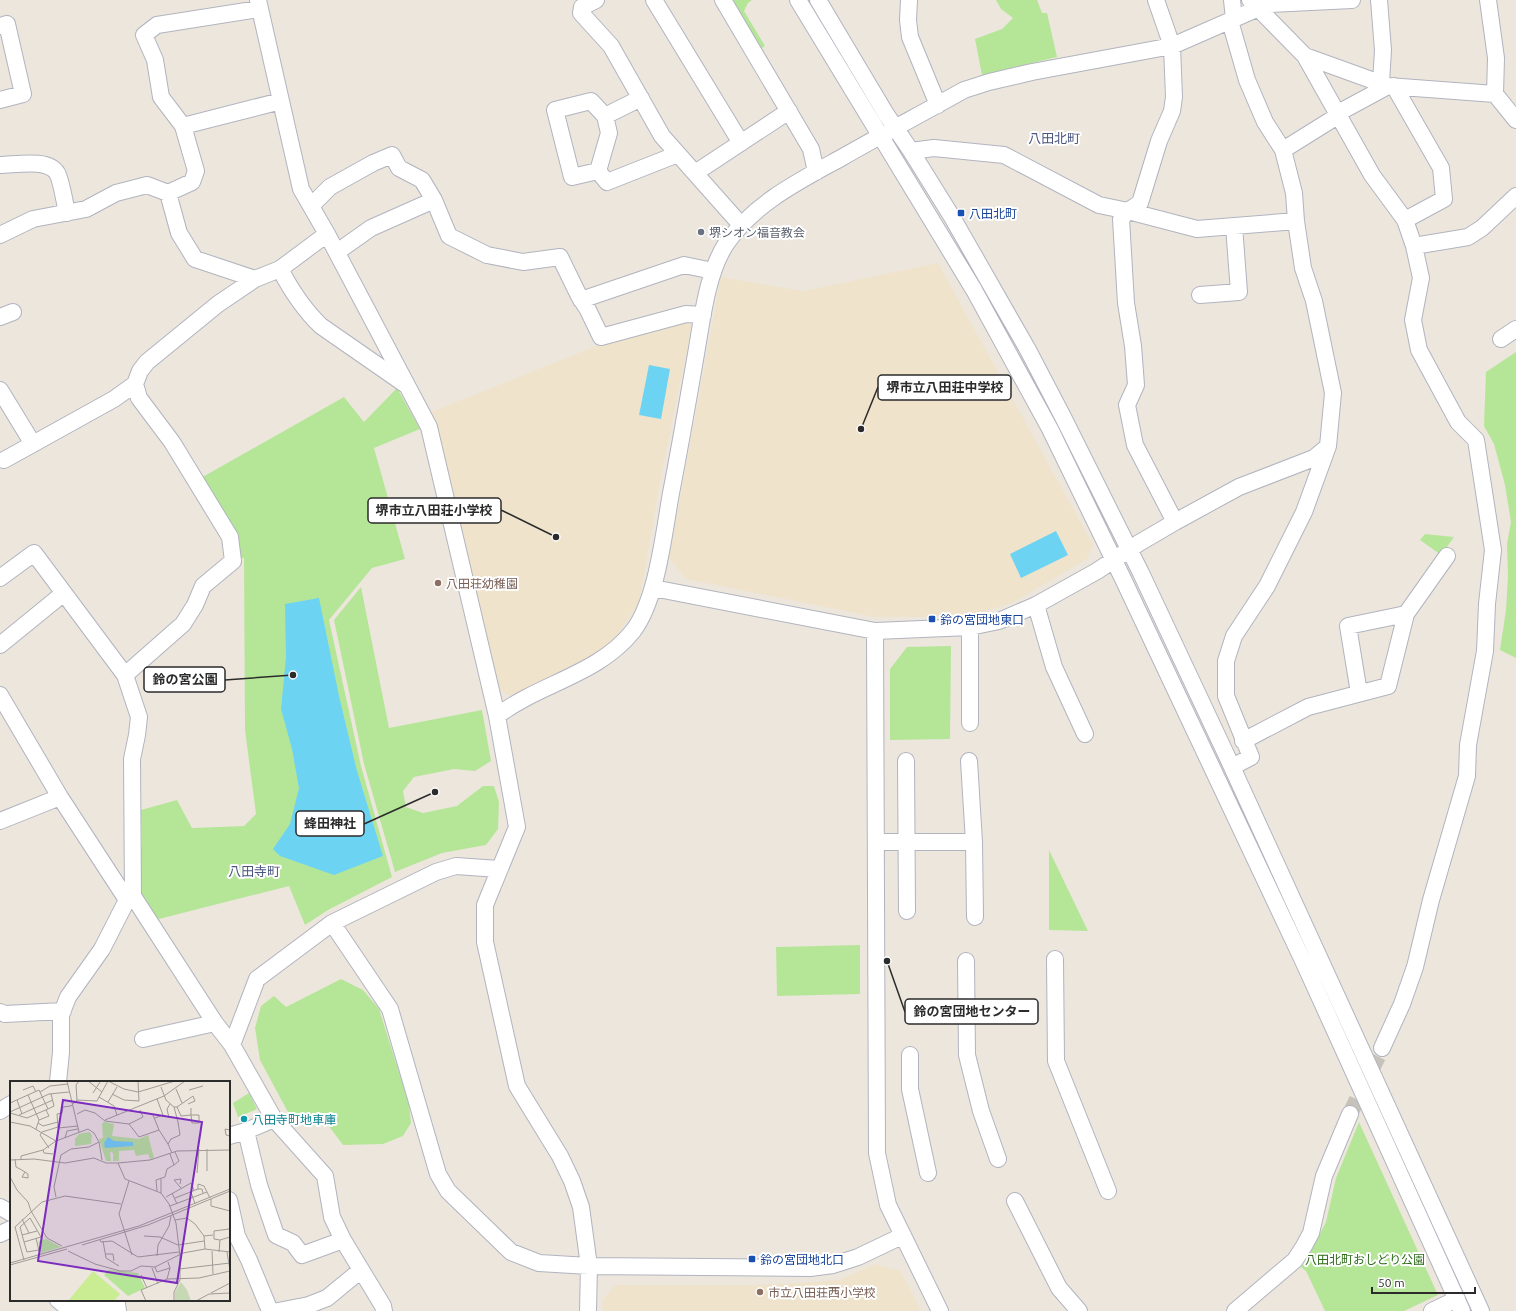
<svg xmlns="http://www.w3.org/2000/svg" width="1516" height="1311" font-family="Ubuntu,'Noto Sans JP',sans-serif">
	<style>
		.education { fill: #efe3cc }
		.green { fill: #b5e698 }
		.water { fill: #6dd3f2 }
		.lines { fill: none; stroke-linecap: round; stroke-linejoin: round }
		.minor-tunnel { stroke: #c6c1b9; stroke-width: 16; stroke-dasharray: 16 8; stroke-linecap: butt }
		.minor-casing { stroke: #b1b4bf; stroke-width: 18 }
		.minor { stroke: #fff; stroke-width: 16 }
		.transit-dot { fill: #1a4fb4; stroke: #fff; stroke-width: 1.5 }
		.worship-dot { fill: #6b7280; stroke: #fff; stroke-width: 1.5 }
		.education-dot { fill: #8d6e63; stroke: #fff; stroke-width: 1.5 }
		.culture-dot { fill: #0f9aa8; stroke: #fff; stroke-width: 1.5 }
		.labels { text-anchor: middle; dominant-baseline: central; stroke-width: 4; stroke-linejoin: round; paint-order: stroke }
		.transit-label { font-size: 12px; fill: #164399; stroke: #fff; text-anchor: start }
		.worship-label { font-size: 12px; fill: #5b616d; stroke: #fff; text-anchor: start }
		.education-label { font-size: 12px; fill: #785e54; stroke: #fff; text-anchor: start }
		.culture-label { font-size: 12px; fill: #0d838f; stroke: #fff; text-anchor: start }
		.park-label { font-size: 12px; fill: #2c6b18; stroke: #fff }
		.neighbourhood-label { font-size: 13px; fill: #4a557e; stroke: #fff }
		.inset-road { fill: none; stroke: #9f9b96; stroke-width: 1 }
		.view { fill: #7b2cbf; fill-opacity: 0.15; stroke: #7b2cbf; stroke-width: 2 }
		.inset-edge { fill: none; stroke: #2b2b2b; stroke-width: 2 }
		.leader { fill: none; stroke: #2b2b2b; stroke-width: 1.5 }
		.callout-dot { fill: #2b2b2b; stroke: #fff; stroke-width: 1.5 }
		.callout { fill: #fff; stroke: #2b2b2b; stroke-width: 1.5 }
		.callout-label { font-size: 13px; text-anchor: middle; font-weight: bold; fill: #2b2b2b }
	</style>
	<rect width="100%" height="100%" fill="#ede6dd"/>
	<path class="education" d="M 938,263 L 1093,545 L 1087,559 L 1012,603 L 975,614 L 941,617 L 875,617 L 686,579 L 669,558 L 721,277 L 803,291 Z
		M 685,321 L 692,326 L 662,471 L 639,603 L 612,643 L 593,657 L 510,696 L 497,688 L 435,421 L 431,412 L 596,346 Z
		M 875,1264 L 901,1271 L 921,1311 L 603,1311 L 603,1300 L 615,1285 L 752,1285 L 800,1283 L 839,1280 Z"/>
	<path class="green" d="M 727,0 L 752,0 L 748,3 L 744,11 L 765,46 L 757,51 Z
		M 996,0 L 1037,0 L 1042,13 L 1047,13 L 1057,57 L 982,75 L 975,39 L 1002,29 L 1013,18 L 1001,9 Z
		M 1516,352 L 1516,658 L 1500,650 L 1506,610 L 1508,576 L 1507,544 L 1511,522 L 1505,485 L 1494,444 L 1484,426 L 1486,372 Z
		M 397,388 L 420,429 L 374,448 L 405,559 L 372,568 L 329,620 L 361,766 L 392,877 L 328,910 L 305,925 L 289,886 L 155,920 L 137,892 L 138,874 L 142,842 L 141,810 L 177,800 L 192,828 L 244,826 L 256,814 L 245,730 L 244,558 L 236,558 L 199,479 L 344,397 L 364,422 Z
		M 1425,534 L 1454,537 L 1441,555 L 1420,540 Z
		M 361,587 L 389,728 L 482,710 L 491,761 L 475,771 L 454,769 L 414,777 L 403,791 L 406,807 L 423,813 L 457,806 L 483,786 L 494,786 L 499,802 L 498,829 L 486,845 L 442,853 L 395,872 L 364,764 L 334,620 Z
		M 951,646 L 950,739 L 890,740 L 890,669 L 907,647 Z
		M 1049,850 L 1088,931 L 1049,930 Z
		M 860,945 L 860,994 L 777,996 L 776,947 Z
		M 341,979 L 363,990 L 379,1009 L 409,1104 L 411,1123 L 403,1136 L 383,1144 L 343,1145 L 328,1125 L 289,1114 L 260,1060 L 255,1028 L 261,1006 L 274,996 L 286,1007 Z
		M 249,1093 L 257,1109 L 238,1117 L 233,1103 Z
		M 1359,1122 L 1438,1295 L 1404,1311 L 1325,1311 L 1306,1271 L 1301,1267 L 1308,1257 L 1326,1222 L 1336,1178 Z"/>
	<path class="water" d="M 649,365 L 670,369 L 661,419 L 639,415 Z
		M 1056,531 L 1068,555 L 1021,578 L 1010,554 Z
		M 319,598 L 339,696 L 357,771 L 383,856 L 334,875 L 280,856 L 273,849 L 290,824 L 299,788 L 292,749 L 281,709 L 286,657 L 285,604 Z"/>
	<g class="lines">
		<path class="minor-tunnel" d="M 1350,1114 L 1382,1048"/>
		<defs>
			<path id="minor" d="M 258,0 L 301,189 L 327,234 L 429,427 L 497,716 L 517,827 L 485,905 L 485,942 L 517,1086 L 560,1156 L 572,1181 L 581,1207 L 589,1266 L 588,1311
				M 596,0 L 582,7 L 581,13 L 611,46 L 662,136 L 741,225
				M 654,0 L 741,143
				M 723,0 L 811,149 L 816,172
				M 798,0 L 974,290 L 1050,429 L 1124,581 L 1305,965 L 1462,1311
				M 818,0 L 886,114 L 911,151 L 952,217 L 1028,350 L 1063,417 L 1141,573 L 1232,767 L 1481,1311
				M 909,0 L 908,20 L 910,37 L 938,105
				M 1156,0 L 1172,46 L 1174,97 L 1172,111 L 1159,141 L 1140,203 L 1128,211 L 1121,219 L 1126,303 L 1133,346 L 1136,385 L 1127,405 L 1135,445 L 1175,522
				M 1232,0 L 1234,19
				M 1250,0 L 1305,56 L 1372,175 L 1405,220 L 1414,246 L 1421,278 L 1413,320 L 1419,350 L 1458,422 L 1476,440 L 1493,550 L 1487,604 L 1485,651 L 1468,745 L 1467,776 L 1431,900 L 1415,967 L 1402,1004 L 1382,1048
				M 1379,0 L 1383,50 L 1381,83
				M 1488,0 L 1496,58 L 1495,94 L 1516,120
				M 1230,21 L 1247,80 L 1265,122 L 1283,150 L 1294,193 L 1296,221 L 1303,268 L 1314,301 L 1333,393 L 1328,446 L 1304,512 L 1267,586 L 1234,636 L 1226,661 L 1226,696 L 1251,757 L 1232,767
				M 0,26 L 7,24 L 23,94 L 0,100
				M 1305,56 L 1388,86
				M 1394,86 L 1441,168 L 1444,199 L 1405,220
				M 1338,113 L 1388,86 L 1495,94
				M 605,116 L 591,101 L 555,110 L 572,177 L 598,171 L 609,133 L 605,116 L 641,98
				M 183,126 L 281,101
				M 1283,150 L 1339,115
				M 911,151 L 934,148 L 1004,155 L 1099,205 L 1128,211 L 1197,229 L 1296,221
				M 0,165 C 15,165 48,158 57,173 C 61,179 65,204 67,213
				M 598,171 L 607,182 L 678,154
				M 695,173 L 789,111
				M 168,193 L 179,233 L 195,259 L 255,279 L 280,269 L 327,234
				M 311,206 L 330,187 L 373,163 L 392,155 L 399,168 L 422,180 L 434,200
				M 0,235 L 33,219 L 86,209 L 116,193 L 147,185 L 168,193 L 192,182 L 196,171 L 183,126 L 161,97 L 155,60 L 144,35 L 157,25 L 259,9
				M 1414,246 L 1468,237 L 1482,228 L 1516,196
				M 337,252 L 371,228 L 434,200 L 449,236 L 487,255 L 523,262 L 560,257 L 579,296 L 588,310 L 601,337 L 686,314 L 703,315
				M 280,269 C 291,290 304,310 321,326 L 406,385
				M 1200,295 L 1239,292 L 1234,226
				M 581,300 L 684,265 L 713,271
				M 0,317 L 13,312
				M 1501,339 L 1516,329
				M 0,390 L 33,444
				M 4,460 L 114,399 L 135,384
				M 0,578 L 34,553 L 125,675
				M 653,588 L 875,631 L 970,627 L 999,621 L 1036,605 L 1097,571 L 1139,543 L 1175,522 L 1239,487 L 1314,458 L 1327,447
				M 1036,605 L 1054,667 L 1085,734
				M 875,631 L 877,1153 L 888,1205 L 940,1311
				M 0,645 L 64,593
				M 1359,693 L 1348,626 L 1406,614
				M 0,695 L 60,797 L 127,900
				M 497,716 C 540,683 598,675 633,631 C 657,600 664,532 671,493 C 680,447 688,400 696,354 C 702,320 707,273 726,244 C 753,204 799,181 841,158 C 881,135 923,113 964,90 L 989,82 L 1032,72 L 1172,46 L 1268,4 L 1352,0
				M 970,723 L 970,627
				M 1243,741 L 1308,707 L 1388,686 L 1406,614 L 1447,556
				M 906,761 L 907,911
				M 969,761 L 974,842 L 975,917
				M 0,821 L 60,797
				M 876,842 L 974,842
				M 332,923 L 390,1009 L 438,1174 L 448,1191 L 511,1252 L 539,1263 L 589,1266 L 810,1268 L 833,1265 L 858,1257 L 902,1236
				M 1055,959 L 1056,1061 L 1108,1191
				M 966,961 L 967,1055 L 981,1111 L 998,1159
				M 0,1012 L 5,1014 L 63,1011
				M 143,1039 L 215,1023
				M 232,1045 L 215,1023 L 133,896 L 132,759 L 137,735 L 139,717 L 125,675 L 183,624 L 195,605 L 203,586 L 233,561 L 230,537 L 172,442 L 139,398 L 135,384 L 140,371 L 147,362 L 218,304 L 255,279
				M 910,1055 L 910,1089 L 928,1173
				M 58,1082 L 61,1052 L 61,1015 L 68,997 L 102,949 L 127,900 L 133,896
				M 0,1111 L 11,1104
				M 246,1131 L 259,1185 L 276,1235 L 293,1243 L 302,1255 L 343,1240
				M 229,1136 L 246,1131 L 274,1119
				M 229,1200 L 237,1236 L 249,1260 L 270,1311
				M 1015,1201 L 1059,1288 L 1079,1311
				M 0,1207 L 11,1213
				M 0,1234 L 11,1229
				M 58,1300 L 63,1304 L 117,1304 L 118,1311
				M 278,1311 L 309,1305 L 327,1298 L 361,1270
				M 384,1311 L 383,1306 L 343,1240 L 332,1217 L 325,1176 L 274,1119 L 232,1045 L 257,979 L 332,923 L 436,872 L 456,866 L 499,869
				M 1235,1311 L 1295,1260 L 1304,1246 L 1311,1233 L 1324,1176 L 1350,1114
				M 1432,1311 L 1457,1299"/>
		</defs>
		<use href="#minor" class="minor-casing"/>
		<use href="#minor" class="minor"/>
	</g>
	<g class="transit-dot">
		<rect x="957" y="209" width="8" height="8" rx="2"/>
		<rect x="928" y="615" width="8" height="8" rx="2"/>
		<rect x="748" y="1255" width="8" height="8" rx="2"/>
	</g>
	<circle class="worship-dot" cx="701" cy="232" r="4"/>
	<g class="education-dot">
		<circle cx="438" cy="583" r="4"/>
		<circle cx="760" cy="1292" r="4"/>
	</g>
	<circle class="culture-dot" cx="244" cy="1119" r="4"/>
	<g class="labels">
		<g class="transit-label">
			<text x="969" y="213">八田北町</text>
			<text x="940" y="619">鈴の宮団地東口</text>
			<text x="760" y="1259">鈴の宮団地北口</text>
		</g>
		<g class="worship-label">
			<text x="709" y="232">堺シオン福音教会</text>
		</g>
		<g class="education-label">
			<text x="446" y="583">八田荘幼稚園</text>
			<text x="768" y="1292">市立八田荘西小学校</text>
		</g>
		<g class="culture-label">
			<text x="252" y="1119">八田寺町地車庫</text>
		</g>
		<g class="park-label">
			<text x="1365" y="1259">八田北町おしどり公園</text>
		</g>
		<g class="neighbourhood-label">
			<text x="1054" y="138">八田北町</text>
			<text x="254" y="871">八田寺町</text>
		</g>
	</g>
	<g transform="translate(10 1081)">
		<rect width="220" height="220" fill="#ede6dd"/>
		<path d="M 95,41 L 104,43 L 102,55 L 129,58 L 138,54 L 144,77 L 140,78 L 138,73 L 126,75 L 124,69 L 109,70 L 109,80 L 103,80 L 103,72 L 100,71 L 101,80 L 96,80 L 89,58 L 93,57 L 92,42 ZM 79,51 L 82,54 L 81,63 L 65,65 L 65,58 L 69,53 ZM 36,158 L 51,166 L 31,172 L 28,160 ZM 98,189 L 128,192 L 135,207 L 118,215 L 94,194 Z" fill="#b5e698"/>
		<path d="M 171,201 L 177,209 L 181,220 L 165,220 L 165,211 Z" fill="#c6d8b4"/>
		<path d="M 83,190 L 110,213 L 104,220 L 58,220 Z" fill="#caed93"/>
		<path d="M 98,56 L 104,60 L 123,61 L 123,65 L 95,67 L 94,62 Z" fill="#6dd3f2"/>
		<path class="inset-road" d="M 57,0 L 69,51M 78,0 L 92,11M 98,0 L 114,8 L 128,11 L 165,0M 98,0 L 89,16 L 104,25 L 107,34M 128,0 L 129,20M 151,6 L 156,19 L 164,26 L 168,41 L 170,54 L 161,58 L 158,63 L 162,72M 166,8 L 172,22M 13,9 L 23,5 L 26,11M 179,9 L 193,5M 30,11 L 40,5 L 58,3M 83,12 L 90,1M 102,13 L 114,19 L 129,20M 18,14 L 29,39 L 26,48M 154,15 L 175,0M 7,19 L 12,33M 67,19 L 66,4 L 69,0M 98,21 L 107,6M 0,22 L 29,9 L 38,28 L 17,37 L 0,32M 164,26 L 167,26 L 171,35 L 181,34 L 189,34 L 189,42 L 182,42 L 181,34 L 181,27M 167,26 L 183,15 L 185,20 L 178,23M 38,28 L 44,25 L 41,13M 0,31 L 39,13 L 59,11M 67,33 L 75,29 L 85,32 L 95,40 L 119,43 L 129,56 L 149,49 L 158,63M 9,34 L 43,19M 143,34 L 149,49M 145,37 L 153,34 L 147,18M 159,37 L 157,28 L 160,23M 29,39 L 39,35 L 36,29M 95,39 L 154,15M 0,41 L 20,45 L 46,60 L 78,48 L 84,52 L 89,61 L 92,79M 28,42 L 33,45 L 48,41M 119,43 L 133,36 L 130,29M 48,47 L 68,45M 220,49 L 215,48 L 216,54 L 220,55M 55,57 L 57,50 L 68,48M 39,67 L 30,54 L 32,51 L 48,46 L 47,33 L 52,32 L 53,26 L 61,25 L 67,19 L 87,20 L 89,16M 43,73 L 34,72 L 33,69 L 46,60M 5,78 L 6,86 L 10,88 L 15,91 L 18,93 L 18,97 L 12,96 L 15,91M 11,78 L 11,75 L 33,69M 0,79 L 24,78 L 55,82 L 84,77 L 96,82 L 108,82 L 140,79 L 167,70 L 220,69M 108,82 L 115,98 L 151,112 L 159,123 L 166,142 L 170,175 L 170,199 L 164,211 L 164,220M 164,84 L 169,80 L 165,71M 197,90 L 197,68M 187,92 L 189,68M 0,96 L 7,109 L 18,121 L 21,130 L 37,157 L 52,165M 151,98 L 151,112M 119,100 L 109,133 L 122,174M 170,103 L 171,98 L 164,99 L 171,107M 188,108 L 188,103 L 194,105 L 197,111M 147,110 L 146,99 L 155,96 L 157,88 L 164,84 L 160,73M 181,111 L 185,123M 162,112 L 167,123M 46,116 L 44,106 L 51,74 L 61,68 L 79,66 L 89,61M 156,116 L 181,102 L 184,109M 165,117 L 188,108 L 192,108 L 193,112M 201,118 L 201,125 L 220,130M 160,125 L 197,111 L 200,117M 12,138 L 19,152M 165,139 L 177,137 L 185,143 L 194,155 L 203,154M 12,154 L 27,150M 134,155 L 150,156 L 168,164 L 194,160M 194,155 L 195,168M 26,157 L 29,170M 90,159 L 91,161 L 102,160 L 128,176 L 169,171M 210,159 L 204,158 L 204,150 L 219,148M 93,160 L 96,177 L 109,185M 14,161 L 31,156 L 20,137 L 10,146 L 14,161 L 17,171 L 29,169M 72,164 L 138,144 L 220,110M 58,170 L 85,183 L 110,190 L 121,190 L 131,185 L 145,186 L 173,172M 202,170 L 203,193M 209,171 L 210,159 L 220,156M 217,171 L 220,189M 173,172 L 195,168 L 220,171M 96,173 L 103,173 L 104,180M 147,175 L 148,164 L 159,145 L 161,135M 14,179 L 5,146 L 32,121 L 55,115 L 111,123M 0,182 L 129,145 L 220,108M 0,184 L 57,168M 145,186 L 147,191 L 160,187M 142,187 L 148,203M 169,188 L 220,182M 131,194 L 137,207M 157,198 L 160,187 L 158,181M 201,212 L 220,202M 136,220 L 131,209 L 157,198 L 189,197 L 220,190M 186,220 L 199,213 L 220,212"/>
		<path class="view" d="M 53,19 L 192,41 L 167,202 L 28,180 Z"/>
		<rect width="220" height="220" class="inset-edge"/>
	</g>
	<path class="leader" d="M861 429L878 387M556 537L501 510M293 675L225 680M435 792L364 824M887 961L905 1012"/>
	<g class="callout-dot">
		<circle cx="861" cy="429" r="4"/>
		<circle cx="556" cy="537" r="4"/>
		<circle cx="293" cy="675" r="4"/>
		<circle cx="435" cy="792" r="4"/>
		<circle cx="887" cy="961" r="4"/>
	</g>
	<g class="callout">
		<rect x="878" y="375" width="133" height="25" rx="4"/>
		<rect x="368" y="498" width="133" height="25" rx="4"/>
		<rect x="144" y="667" width="81" height="25" rx="4"/>
		<rect x="296" y="811" width="68" height="25" rx="4"/>
		<rect x="905" y="999" width="133" height="25" rx="4"/>
	</g>
	<g class="callout-label">
		<text x="945" y="392">堺市立八田荘中学校</text>
		<text x="434" y="515">堺市立八田荘小学校</text>
		<text x="185" y="684">鈴の宮公園</text>
		<text x="330" y="828">蜂田神社</text>
		<text x="972" y="1016">鈴の宮団地センター</text>
	</g>
	<path d="M1372 1287v6h103v-6" fill="none" stroke="#2b2b2b" stroke-width="2"/>
	<text x="1378" y="1287" font-size="12" fill="#2b2b2b" stroke="#ffffff" stroke-width="3" paint-order="stroke">50 m</text>
</svg>
